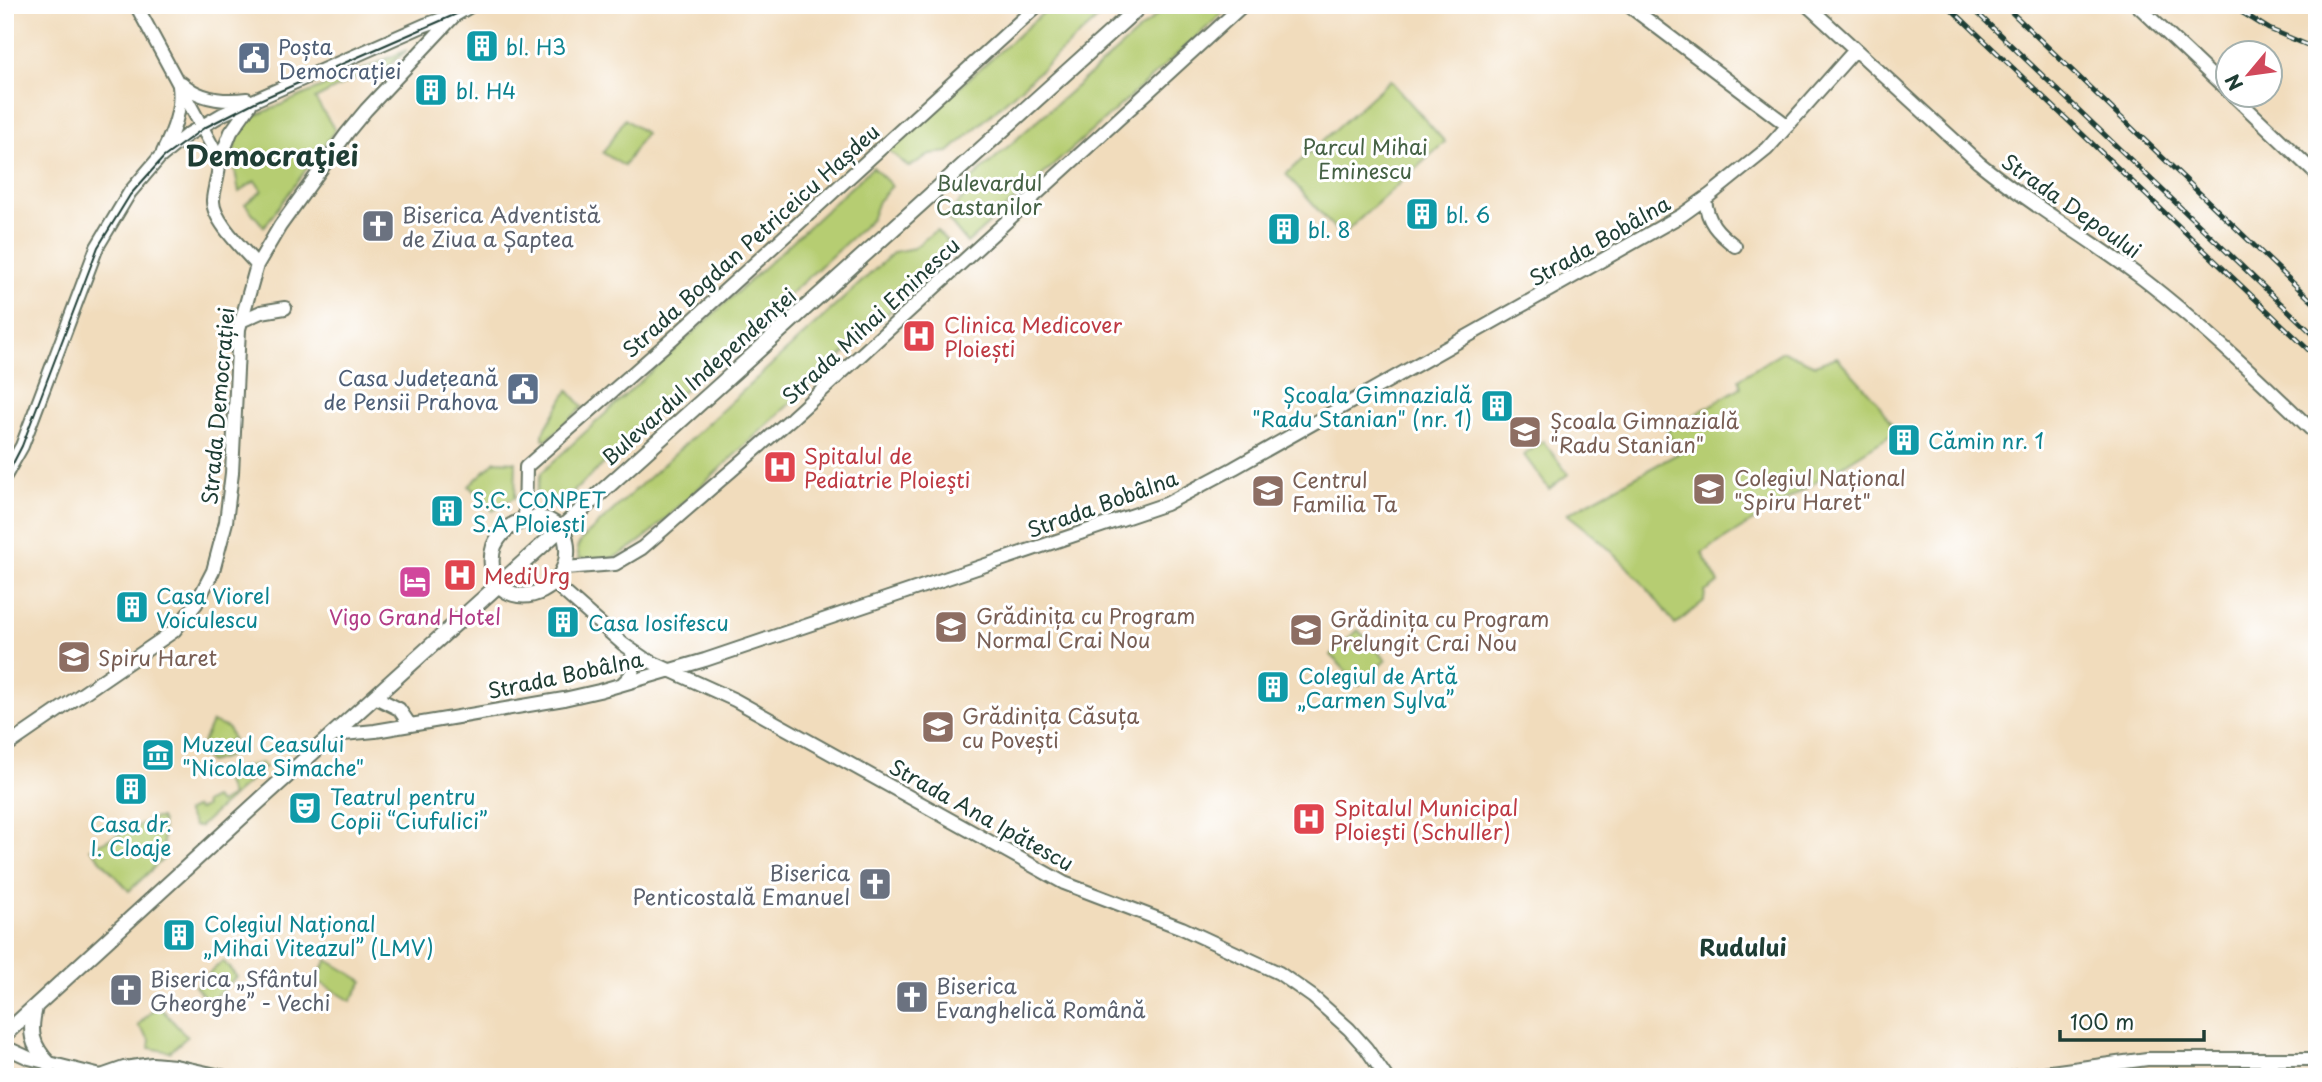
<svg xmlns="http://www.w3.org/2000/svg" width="2322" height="1082" font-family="'Playpen Sans',sans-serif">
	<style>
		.green { fill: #b6cd72; stroke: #6a8553; stroke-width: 2 }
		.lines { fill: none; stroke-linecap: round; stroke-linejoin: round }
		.secondary-casing { stroke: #687564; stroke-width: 16 }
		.primary-casing { stroke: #687564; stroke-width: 18 }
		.secondary { stroke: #fff; stroke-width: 12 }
		.primary { stroke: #fff; stroke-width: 14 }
		.tram { stroke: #1f3d34; stroke-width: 2 }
		.rail-casing { stroke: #1f3d34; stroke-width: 5 }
		.rail { stroke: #fff; stroke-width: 2.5; stroke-dasharray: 8; stroke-linecap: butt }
		.labels { text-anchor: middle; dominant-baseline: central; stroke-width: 6; stroke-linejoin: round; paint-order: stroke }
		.service-label { font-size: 21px; fill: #4e5e75; stroke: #fff; text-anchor: start }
		.culture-label { font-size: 21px; fill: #0d838f; stroke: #fff; text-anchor: start }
		.park-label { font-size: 21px; fill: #456144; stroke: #fff }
		.street-label { font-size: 21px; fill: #1f3d34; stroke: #fff }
		.worship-label { font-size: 21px; fill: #5b616d; stroke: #fff; text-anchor: start }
		.health-label { font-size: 21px; fill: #be3a42; stroke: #fff; text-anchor: start }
		.education-label { font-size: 21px; fill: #785e54; stroke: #fff; text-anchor: start }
		.hotel-label { font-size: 21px; fill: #b23c85; stroke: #fff }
		.neighbourhood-label { font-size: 23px; font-weight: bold; fill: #1f3d34; stroke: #fff }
		.district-label { font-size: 28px; font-weight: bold; fill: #1f3d34; stroke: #fff }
	</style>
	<rect width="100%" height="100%" fill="#fff"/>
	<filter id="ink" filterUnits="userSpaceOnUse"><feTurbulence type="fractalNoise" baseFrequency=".0143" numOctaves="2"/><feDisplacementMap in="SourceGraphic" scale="14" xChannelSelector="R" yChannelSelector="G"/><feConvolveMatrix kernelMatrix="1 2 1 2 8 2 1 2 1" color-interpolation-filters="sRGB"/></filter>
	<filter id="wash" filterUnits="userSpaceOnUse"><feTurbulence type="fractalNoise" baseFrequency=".00686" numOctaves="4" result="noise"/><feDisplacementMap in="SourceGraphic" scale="28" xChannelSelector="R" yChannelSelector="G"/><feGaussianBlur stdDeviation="1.57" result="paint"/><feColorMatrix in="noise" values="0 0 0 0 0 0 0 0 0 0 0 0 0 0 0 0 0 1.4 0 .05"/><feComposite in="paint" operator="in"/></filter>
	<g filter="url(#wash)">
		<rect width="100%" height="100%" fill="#f1dcbc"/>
		<path class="green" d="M 1052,5 L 1113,5 L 949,152 L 930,154 L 909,167 L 888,150 Z
			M 1168,5 L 1232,5 L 967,243 L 946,217 L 965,196 L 967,183 Z
			M 407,50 L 372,80 L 367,72 L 315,99 L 335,130 L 264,227 L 245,204 L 262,191 L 255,181 L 239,192 C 233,158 227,149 248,119 Z
			M 1390,80 L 1445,142 L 1341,236 L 1286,174 Z
			M 625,119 L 645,133 L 624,166 L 603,153 Z
			M 873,167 L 892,186 L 878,201 L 871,220 L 563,501 L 535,497 L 541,473 Z
			M 936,230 L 956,250 L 647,536 C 623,554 611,565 579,558 L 577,548 L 582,539 L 894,252 L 914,248 Z
			M 1783,351 L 1815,365 L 1837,357 L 1876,400 L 1896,432 L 1702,553 L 1719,583 L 1705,592 L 1704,601 L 1675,625 C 1646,583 1607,544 1567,514 L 1679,453 L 1667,431 L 1741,387 L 1739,379 Z
			M 568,390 L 583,407 L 548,439 L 543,439 L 543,433 Z
			M 1543,441 L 1568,474 L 1549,489 L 1524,455 Z
			M 495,461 L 516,462 L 515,497 L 493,511 L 469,486 Z
			M 1358,630 L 1386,660 L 1359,685 L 1331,655 Z
			M 212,722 L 228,728 L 233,739 L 228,741 L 231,749 L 235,748 L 237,754 L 209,762 L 199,750 Z
			M 262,763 L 265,767 L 199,827 L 194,826 L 186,812 L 196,807 L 198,810 L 205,807 L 204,803 L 214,798 L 219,803 L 231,796 L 222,772 Z
			M 155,818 L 160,818 L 162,822 L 164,858 L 129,891 L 90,848 Z
			M 327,960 L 363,981 L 351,1001 L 316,980 Z
			M 223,961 L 237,977 L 209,1002 L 195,986 Z
			M 158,1005 L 187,1037 L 170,1052 L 149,1048 L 150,1040 L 138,1025 Z"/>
	</g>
	<g filter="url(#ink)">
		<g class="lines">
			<defs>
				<path id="secondary" d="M 136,5 L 217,155 C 222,170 214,185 213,200 C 212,220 244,250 257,265
					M 1628,5 L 1788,126
					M 1807,5 L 1978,162 C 2030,205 2089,238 2143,279 C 2204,326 2261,381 2317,435
					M 2137,5 L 2228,91
					M 182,83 C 199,99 224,102 247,99
					M 2232,94 L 2317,175
					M 163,152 C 173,132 182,110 179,86
					M 219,162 L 231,132 L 250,105
					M 1705,199 C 1707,222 1717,232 1735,246
					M 241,321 L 261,312 L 285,308
					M 5,476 L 22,446 L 97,247 L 130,192 L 159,158 L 187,135 L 223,114 L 425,25 L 454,15
					M 525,519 L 526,467 L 672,339 L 1038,5
					M 565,568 L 615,564 L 642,548 L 792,418 L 1243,5
					M 554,583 L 623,644 L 645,659 L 735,700 L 1064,883 L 1182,928 L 1279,973 L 1313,997 L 1349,1029 L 1366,1048 L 1386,1077
					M 623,683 C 635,673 636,664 631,650
					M 375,697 L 399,709 L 410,725
					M 333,735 L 375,731 L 564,699 L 599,691 L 705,660 L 1166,504 L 1234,468 L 1682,215 L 1710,195 L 1767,149 L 1855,50
					M 5,747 L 174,631 L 196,604 L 213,571 L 226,522 L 232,473 L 239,329 L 257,265 L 280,226 L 347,133 L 366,110 L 455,15 L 472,5
					M 5,1047 L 29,1058 L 101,1076 L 124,1068 L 152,1064 L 175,1066 L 226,1077
					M 2014,1077 L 2147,1059 L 2317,1059"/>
				<path id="primary" d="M 536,518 L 548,520 L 562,528 C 588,589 507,619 493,573 C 491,564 491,555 494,546 C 502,528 517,520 536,518 Z
					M 35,1007 C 29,1032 31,1045 49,1064
					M 5,1034 L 269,792 L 1141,5"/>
			</defs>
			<use href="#secondary" class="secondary-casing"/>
			<use href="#primary" class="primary-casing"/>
			<use href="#secondary" class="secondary"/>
			<use href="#primary" class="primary"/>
			<path class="tram" d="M 5,479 L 22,446 L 98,247 L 130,195 L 164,157 L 204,128 L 255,102 L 477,5"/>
			<defs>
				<path id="rail" d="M 1947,5 L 2317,358
					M 1969,5 L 2317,338
					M 2004,5 L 2317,306
					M 2230,5 L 2269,29 L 2317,49"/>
			</defs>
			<use href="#rail" class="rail-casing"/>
			<use href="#rail" class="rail"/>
		</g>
	</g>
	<defs>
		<symbol id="building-square" viewBox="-11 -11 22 22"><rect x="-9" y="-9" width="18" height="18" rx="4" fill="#0f9aa8" stroke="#fff"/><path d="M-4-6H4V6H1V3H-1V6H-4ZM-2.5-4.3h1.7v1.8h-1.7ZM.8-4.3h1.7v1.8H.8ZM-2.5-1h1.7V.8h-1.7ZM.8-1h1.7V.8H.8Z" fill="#fff"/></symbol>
		<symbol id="civic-square" viewBox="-11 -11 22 22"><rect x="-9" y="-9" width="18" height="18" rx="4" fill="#5c6f8a" stroke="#fff"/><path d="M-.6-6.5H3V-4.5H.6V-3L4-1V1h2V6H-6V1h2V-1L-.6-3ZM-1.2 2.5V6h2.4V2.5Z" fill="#fff"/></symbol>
		<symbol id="church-square" viewBox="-11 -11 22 22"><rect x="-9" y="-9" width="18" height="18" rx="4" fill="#6b7280" stroke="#fff"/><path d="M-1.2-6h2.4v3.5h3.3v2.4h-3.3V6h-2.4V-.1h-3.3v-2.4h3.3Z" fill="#fff"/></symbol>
		<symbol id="hospital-square" viewBox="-11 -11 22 22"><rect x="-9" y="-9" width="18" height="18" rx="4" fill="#e0444e" stroke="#fff"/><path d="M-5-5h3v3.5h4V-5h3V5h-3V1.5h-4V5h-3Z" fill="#fff"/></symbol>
		<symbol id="school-square" viewBox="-11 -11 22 22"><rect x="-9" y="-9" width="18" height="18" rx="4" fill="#8d6e63" stroke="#fff"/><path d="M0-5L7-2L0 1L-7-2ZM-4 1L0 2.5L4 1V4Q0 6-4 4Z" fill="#fff"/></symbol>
		<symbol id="hotel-square" viewBox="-11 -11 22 22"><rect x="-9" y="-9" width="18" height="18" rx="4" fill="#d1479c" stroke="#fff"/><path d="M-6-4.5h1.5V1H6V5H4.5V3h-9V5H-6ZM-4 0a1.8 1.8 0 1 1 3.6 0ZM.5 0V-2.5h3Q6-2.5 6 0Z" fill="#fff"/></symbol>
		<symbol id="university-square" viewBox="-11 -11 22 22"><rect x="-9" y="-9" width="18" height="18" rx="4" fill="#8d6e63" stroke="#fff"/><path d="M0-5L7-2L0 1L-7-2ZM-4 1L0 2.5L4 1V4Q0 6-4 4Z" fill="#fff"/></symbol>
		<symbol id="museum-square" viewBox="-11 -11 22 22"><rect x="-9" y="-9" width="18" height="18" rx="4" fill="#0f9aa8" stroke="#fff"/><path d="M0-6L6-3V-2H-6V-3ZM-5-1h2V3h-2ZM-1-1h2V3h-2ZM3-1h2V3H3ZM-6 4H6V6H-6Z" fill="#fff"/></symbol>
		<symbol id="theatre-square" viewBox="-11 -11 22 22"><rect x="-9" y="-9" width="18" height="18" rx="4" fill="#0f9aa8" stroke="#fff"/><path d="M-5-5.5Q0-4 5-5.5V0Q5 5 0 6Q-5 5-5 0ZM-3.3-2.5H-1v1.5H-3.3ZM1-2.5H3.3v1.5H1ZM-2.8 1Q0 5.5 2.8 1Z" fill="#fff"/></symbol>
	</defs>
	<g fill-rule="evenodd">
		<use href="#building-square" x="463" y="27" width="38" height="38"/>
		<use href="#civic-square" x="235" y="39" width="38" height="38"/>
		<use href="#building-square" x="412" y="71" width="38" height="38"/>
		<use href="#building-square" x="1403" y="195" width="38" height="38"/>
		<use href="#church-square" x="359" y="207" width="38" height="38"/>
		<use href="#building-square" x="1265" y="210" width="38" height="38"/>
		<use href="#hospital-square" x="900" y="317" width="38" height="38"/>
		<use href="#civic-square" x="504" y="370" width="38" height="38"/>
		<use href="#building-square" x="1478" y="387" width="38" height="38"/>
		<use href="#school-square" x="1506" y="413" width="38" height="38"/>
		<use href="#building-square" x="1885" y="421" width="38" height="38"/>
		<use href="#hospital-square" x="761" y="448" width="38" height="38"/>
		<use href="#school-square" x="1690" y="470" width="38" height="38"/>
		<use href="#school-square" x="1249" y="472" width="38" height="38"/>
		<use href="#building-square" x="428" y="492" width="38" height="38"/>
		<use href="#hospital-square" x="441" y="556" width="38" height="38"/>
		<use href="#hotel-square" x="396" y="563" width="38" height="38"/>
		<use href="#building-square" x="113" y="588" width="38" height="38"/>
		<use href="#building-square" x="544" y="603" width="38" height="38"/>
		<use href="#school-square" x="932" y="608" width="38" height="38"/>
		<use href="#school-square" x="1287" y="611" width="38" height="38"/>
		<use href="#university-square" x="55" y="638" width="38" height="38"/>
		<use href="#building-square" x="1254" y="668" width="38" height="38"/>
		<use href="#school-square" x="919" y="708" width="38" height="38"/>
		<use href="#museum-square" x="139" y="736" width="38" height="38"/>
		<use href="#building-square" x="112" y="770" width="38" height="38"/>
		<use href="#theatre-square" x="286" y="789" width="38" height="38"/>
		<use href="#hospital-square" x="1290" y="800" width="38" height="38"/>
		<use href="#church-square" x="856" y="865" width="38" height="38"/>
		<use href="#building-square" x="160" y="916" width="38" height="38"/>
		<use href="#church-square" x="107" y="971" width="38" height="38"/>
		<use href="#church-square" x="893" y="978" width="38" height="38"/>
	</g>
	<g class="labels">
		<g class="service-label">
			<text x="278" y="46">Poșta<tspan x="278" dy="24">Democrației</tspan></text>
			<text x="498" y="377" text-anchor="end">Casa Județeană<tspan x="498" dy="24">de Pensii Prahova</tspan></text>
		</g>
		<g class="culture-label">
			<text x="506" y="46">bl. H3</text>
			<text x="456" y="90">bl. H4</text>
			<text x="1446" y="214">bl. 6</text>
			<text x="1308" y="229">bl. 8</text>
			<text x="1472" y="394" text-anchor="end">Școala Gimnazială<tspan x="1472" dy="24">"Radu Stanian" (nr. 1)</tspan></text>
			<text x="1928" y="440">Cămin nr. 1</text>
			<text x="472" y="499">S.C. CONPET<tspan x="472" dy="24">S.A Ploiești</tspan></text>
			<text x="156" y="595">Casa Viorel<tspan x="156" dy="24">Voiculescu</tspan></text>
			<text x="588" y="622">Casa Iosifescu</text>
			<text x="1298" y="675">Colegiul de Artă<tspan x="1298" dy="24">„Carmen Sylva”</tspan></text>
			<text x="182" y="743">Muzeul Ceasului<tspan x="182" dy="24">"Nicolae Simache"</tspan></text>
			<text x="330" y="796">Teatrul pentru<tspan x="330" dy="24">Copii “Ciufulici”</tspan></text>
			<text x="131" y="823" text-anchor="middle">Casa dr.<tspan x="131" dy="24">I. Cloaje</tspan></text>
			<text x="204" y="923">Colegiul Național<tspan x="204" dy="24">„Mihai Viteazul” (LMV)</tspan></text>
		</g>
		<g class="park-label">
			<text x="1365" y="146">Parcul Mihai<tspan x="1365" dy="24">Eminescu</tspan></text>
			<text x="989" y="182">Bulevardul<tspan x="989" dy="24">Castanilor</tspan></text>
		</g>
		<g class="street-label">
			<text transform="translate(2072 205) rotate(35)">Strada Depoului</text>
			<text transform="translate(750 240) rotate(-42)">Strada Bogdan Petriceicu Hașdeu</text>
			<text transform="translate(1599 240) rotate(-30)">Strada Bobâlna</text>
			<text transform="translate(870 320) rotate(-43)">Strada Mihai Eminescu</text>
			<text transform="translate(698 376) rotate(-42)">Bulevardul Independenței</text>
			<text transform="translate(217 406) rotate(-85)">Strada Democrației</text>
			<text transform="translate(1102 503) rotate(-20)">Strada Bobâlna</text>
			<text transform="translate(565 674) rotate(-12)">Strada Bobâlna</text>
			<text transform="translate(982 814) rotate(29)">Strada Ana Ipătescu</text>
		</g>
		<g class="worship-label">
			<text x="402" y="214">Biserica Adventistă<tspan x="402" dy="24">de Ziua a Șaptea</tspan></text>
			<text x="850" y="872" text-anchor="end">Biserica<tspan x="850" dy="24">Penticostală Emanuel</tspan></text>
			<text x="150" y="978">Biserica „Sfântul<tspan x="150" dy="24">Gheorghe” - Vechi</tspan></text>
			<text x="936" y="985">Biserica<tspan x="936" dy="24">Evanghelică Română</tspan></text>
		</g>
		<g class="health-label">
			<text x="944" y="324">Clinica Medicover<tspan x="944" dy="24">Ploiești</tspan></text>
			<text x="804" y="455">Spitalul de<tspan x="804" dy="24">Pediatrie Ploieşti</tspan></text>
			<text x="484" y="575">MediUrg</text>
			<text x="1334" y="807">Spitalul Municipal<tspan x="1334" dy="24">Ploiești (Schuller)</tspan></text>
		</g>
		<g class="education-label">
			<text x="1550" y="420">Școala Gimnazială<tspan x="1550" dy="24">"Radu Stanian"</tspan></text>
			<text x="1734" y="477">Colegiul Național<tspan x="1734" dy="24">"Spiru Haret"</tspan></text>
			<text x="1292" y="479">Centrul<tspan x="1292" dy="24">Familia Ta</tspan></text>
			<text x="976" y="615">Grădinița cu Program<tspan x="976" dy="24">Normal Crai Nou</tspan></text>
			<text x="1330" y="618">Grădinița cu Program<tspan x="1330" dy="24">Prelungit Crai Nou</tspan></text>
			<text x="98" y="657">Spiru Haret</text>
			<text x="962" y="715">Grădinița Căsuța<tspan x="962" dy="24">cu Povești</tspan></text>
		</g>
		<g class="hotel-label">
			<text x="415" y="616">Vigo Grand Hotel</text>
		</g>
		<g class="neighbourhood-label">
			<text x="1743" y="946">Rudului</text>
		</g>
		<g class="district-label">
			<text x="272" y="154">Democraţiei</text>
		</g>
	</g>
	<rect width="2322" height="1082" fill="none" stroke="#fff" stroke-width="28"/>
	<g transform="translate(2249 74) rotate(241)"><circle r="33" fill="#ffffff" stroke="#a5b1ae" stroke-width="2"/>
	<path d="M0-5L12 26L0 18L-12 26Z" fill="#d1495b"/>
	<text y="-10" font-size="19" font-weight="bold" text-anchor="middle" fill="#1f3d34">N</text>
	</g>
	<path d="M2060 1030v10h144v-10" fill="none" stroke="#1f3d34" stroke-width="3.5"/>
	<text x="2070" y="1030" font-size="21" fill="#1f3d34" stroke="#ffffff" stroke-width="5" paint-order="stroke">100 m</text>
</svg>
